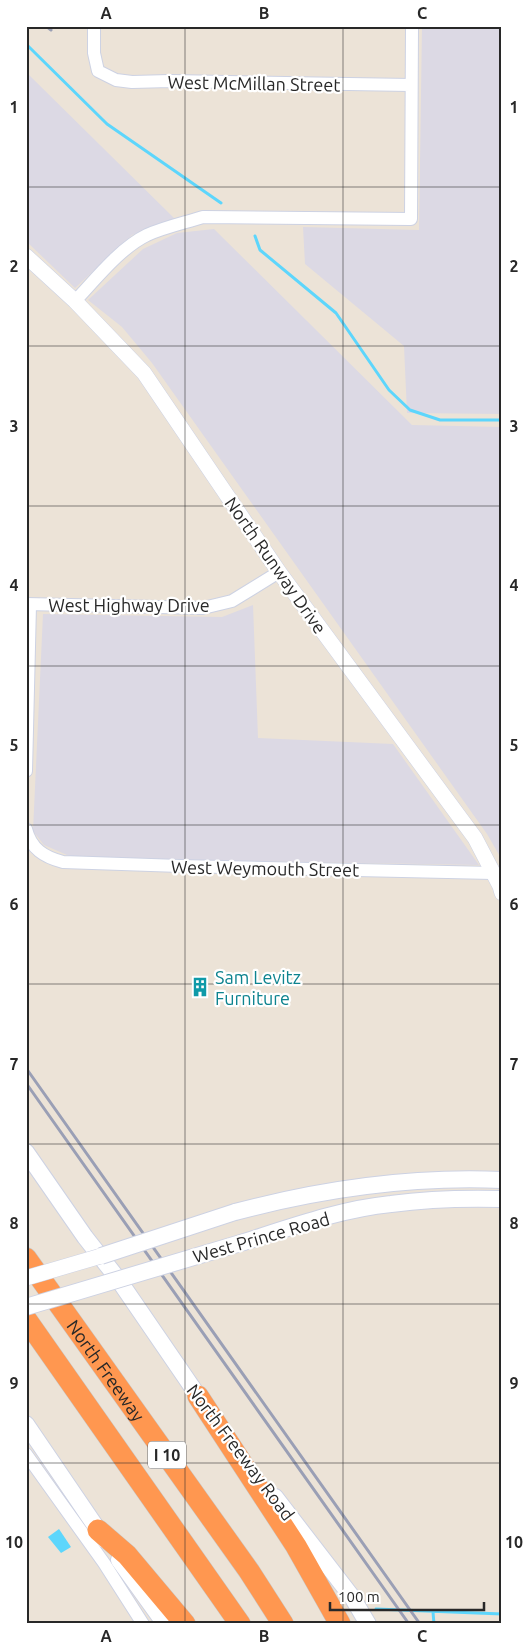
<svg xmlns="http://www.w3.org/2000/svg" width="528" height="1650" font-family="Ubuntu,sans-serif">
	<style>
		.industrial { fill: #dcd9e4 }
		.water { fill: #5dd6fc }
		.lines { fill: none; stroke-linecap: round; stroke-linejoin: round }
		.stream { stroke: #5dd6fc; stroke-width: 3 }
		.minor-casing { stroke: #cdd2e3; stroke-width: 14 }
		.tertiary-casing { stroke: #cdd2e3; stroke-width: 16 }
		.secondary-casing { stroke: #cdd2e3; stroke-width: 18 }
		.motorway-casing { stroke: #c7c7c7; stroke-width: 22 }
		.minor { stroke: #fff; stroke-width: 12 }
		.tertiary { stroke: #fff; stroke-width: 15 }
		.secondary { stroke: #fff; stroke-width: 16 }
		.motorway { stroke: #ff9750; stroke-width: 21 }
		.rail { stroke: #9a9fb5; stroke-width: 3 }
		.tertiary-bridge-casing { stroke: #cdd2e3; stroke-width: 16; stroke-linecap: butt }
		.secondary-bridge-casing { stroke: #cdd2e3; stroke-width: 18; stroke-linecap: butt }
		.tertiary-bridge { stroke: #fff; stroke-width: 15 }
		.secondary-bridge { stroke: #fff; stroke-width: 16 }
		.grid { fill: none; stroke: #282828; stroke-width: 1; stroke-opacity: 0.55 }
		.labels { text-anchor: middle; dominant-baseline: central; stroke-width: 4.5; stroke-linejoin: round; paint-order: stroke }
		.shield { fill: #fff; stroke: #686868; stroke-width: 1 }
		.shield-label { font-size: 16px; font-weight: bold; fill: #282828 }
		.street-label { font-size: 18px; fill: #282828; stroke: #fff }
		.culture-label { font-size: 18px; fill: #0d838f; stroke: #fff; text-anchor: start }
		.neatline { fill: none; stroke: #282828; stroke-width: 2 }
		.grid-label { font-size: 16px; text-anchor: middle; font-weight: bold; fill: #282828 }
	</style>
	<rect width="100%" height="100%" fill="#ece3d7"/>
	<path class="industrial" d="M 422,26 L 502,26 L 502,414 L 407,413 L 404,346 L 305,264 L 303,227 L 419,230 Z
		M 26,72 L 175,219 L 132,235 L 75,288 L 26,241 Z
		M 214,229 L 412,425 L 502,427 L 502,860 L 487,834 L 152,363 L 122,327 L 88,300 L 143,249 L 177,233 Z
		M 253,605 L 258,738 L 393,744 L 479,865 L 74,858 L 44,845 L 33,831 L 43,614 L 222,617 Z"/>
	<path class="water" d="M 59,1529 L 71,1547 L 61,1553 L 48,1537 Z"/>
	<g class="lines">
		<path class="stream" d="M 26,44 L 107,124 L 221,203
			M 255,236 L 260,250 L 336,313 L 389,390 L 410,410 L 440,420 L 502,420
			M 376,1609 L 502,1614
			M 433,1612 L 434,1624"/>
		<defs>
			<path id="minor" d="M 94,26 L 94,53 L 98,71 L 116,80 L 132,82 L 170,81 L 411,85
				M 75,301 C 95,280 120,248 147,235 C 165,227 184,223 203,217 L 411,219 L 412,26
				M 26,604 L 203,608 L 232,601 L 279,572
				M 26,771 L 30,605
				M 26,829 C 31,849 44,857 63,862 L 180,866 L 493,873
				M 26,1454 L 104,1563 L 143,1624"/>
			<path id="tertiary" d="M 26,256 L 75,301 L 144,373 L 279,572 L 475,838 L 500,886 L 502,893"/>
			<path id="secondary" d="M 26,1152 L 85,1237 L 118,1279 L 205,1406
				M 235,1212 C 322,1189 412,1176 502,1180
				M 244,1242 C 291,1227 341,1209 391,1204 C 428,1199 465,1198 502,1199
				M 26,1424 L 105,1540
				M 275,1497 L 352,1597 L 368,1624
				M 119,1560 L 165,1624"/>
			<g id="motorway">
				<path id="s1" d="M 26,1258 L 249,1571 L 283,1624"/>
				<path d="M 26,1319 L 240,1624"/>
				<path d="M 198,1396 L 296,1546 L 340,1624"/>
				<path d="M 98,1530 L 127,1555 L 185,1624"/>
			</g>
		</defs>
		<use href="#minor" class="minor-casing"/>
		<use href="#tertiary" class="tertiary-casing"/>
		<use href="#secondary" class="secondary-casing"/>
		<use href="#motorway" class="motorway-casing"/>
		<use href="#minor" class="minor"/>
		<use href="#tertiary" class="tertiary"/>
		<use href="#secondary" class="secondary"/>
		<use href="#motorway" class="motorway"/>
		<path class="rail" d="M 46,26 L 51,30
			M 26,1068 L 420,1624
			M 26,1083 L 409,1624"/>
		<defs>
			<path id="tertiary-bridge" d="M 26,1278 L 101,1256"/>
			<path id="secondary-bridge" d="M 101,1256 L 235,1212
				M 26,1307 L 244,1242"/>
		</defs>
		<use href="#tertiary-bridge" class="tertiary-bridge-casing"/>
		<use href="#secondary-bridge" class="secondary-bridge-casing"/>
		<use href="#tertiary-bridge" class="tertiary-bridge"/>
		<use href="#secondary-bridge" class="secondary-bridge"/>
	</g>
	<path class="grid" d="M 185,26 L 185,1624M 343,26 L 343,1624M 26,187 L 502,187M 26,346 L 502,346M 26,506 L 502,506M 26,666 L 502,666M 26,825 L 502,825M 26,984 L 502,984M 26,1144 L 502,1144M 26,1304 L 502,1304M 26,1463 L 502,1463"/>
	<defs>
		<symbol id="building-bare" viewBox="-9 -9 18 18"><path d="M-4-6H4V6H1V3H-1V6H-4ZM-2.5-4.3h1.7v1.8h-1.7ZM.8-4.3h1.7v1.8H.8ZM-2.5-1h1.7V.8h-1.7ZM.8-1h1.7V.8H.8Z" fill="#0f9aa8" stroke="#fff" stroke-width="2.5" paint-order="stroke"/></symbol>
	</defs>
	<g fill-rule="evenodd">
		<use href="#building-bare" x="186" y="973" width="28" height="28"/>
	</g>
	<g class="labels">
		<rect class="shield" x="148" y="1441.5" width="38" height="27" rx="4"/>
		<g class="shield-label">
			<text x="167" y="1455">I 10</text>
		</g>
		<g class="street-label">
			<text transform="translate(254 83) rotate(1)">West McMillan Street</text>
			<text transform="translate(276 565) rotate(55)">North Runway Drive</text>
			<text x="129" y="605">West Highway Drive</text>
			<text transform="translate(265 868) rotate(1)">West Weymouth Street</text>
			<text transform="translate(261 1237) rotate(-16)">West Prince Road</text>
			<text stroke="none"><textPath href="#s1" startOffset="138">North Freeway</textPath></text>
			<text transform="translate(241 1452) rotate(53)">North Freeway Road</text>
		</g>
		<g class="culture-label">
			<text x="215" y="977">Sam Levitz<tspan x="215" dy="21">Furniture</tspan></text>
		</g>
	</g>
	<rect width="528" height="1650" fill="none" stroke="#ffffff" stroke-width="55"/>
	<path d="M330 1602v8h154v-8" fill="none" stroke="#282828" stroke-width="2.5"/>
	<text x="338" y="1602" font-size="15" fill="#282828" stroke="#ffffff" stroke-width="4" paint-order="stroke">100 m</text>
	<rect x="28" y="28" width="472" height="1594" class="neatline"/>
	<g class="grid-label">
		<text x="106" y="19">A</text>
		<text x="264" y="19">B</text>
		<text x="422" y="19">C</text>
		<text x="14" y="113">1</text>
		<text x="514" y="113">1</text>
		<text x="14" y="272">2</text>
		<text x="514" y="272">2</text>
		<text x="14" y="432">3</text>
		<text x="514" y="432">3</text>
		<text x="14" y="591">4</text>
		<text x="514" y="591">4</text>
		<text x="14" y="751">5</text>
		<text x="514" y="751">5</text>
		<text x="14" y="910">6</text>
		<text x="514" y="910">6</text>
		<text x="14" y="1070">7</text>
		<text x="514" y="1070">7</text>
		<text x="14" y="1229">8</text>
		<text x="514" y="1229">8</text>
		<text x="14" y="1389">9</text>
		<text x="514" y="1389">9</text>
		<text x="14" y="1548">10</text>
		<text x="514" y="1548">10</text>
		<text x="106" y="1642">A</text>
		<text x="264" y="1642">B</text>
		<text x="422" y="1642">C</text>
	</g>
</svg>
